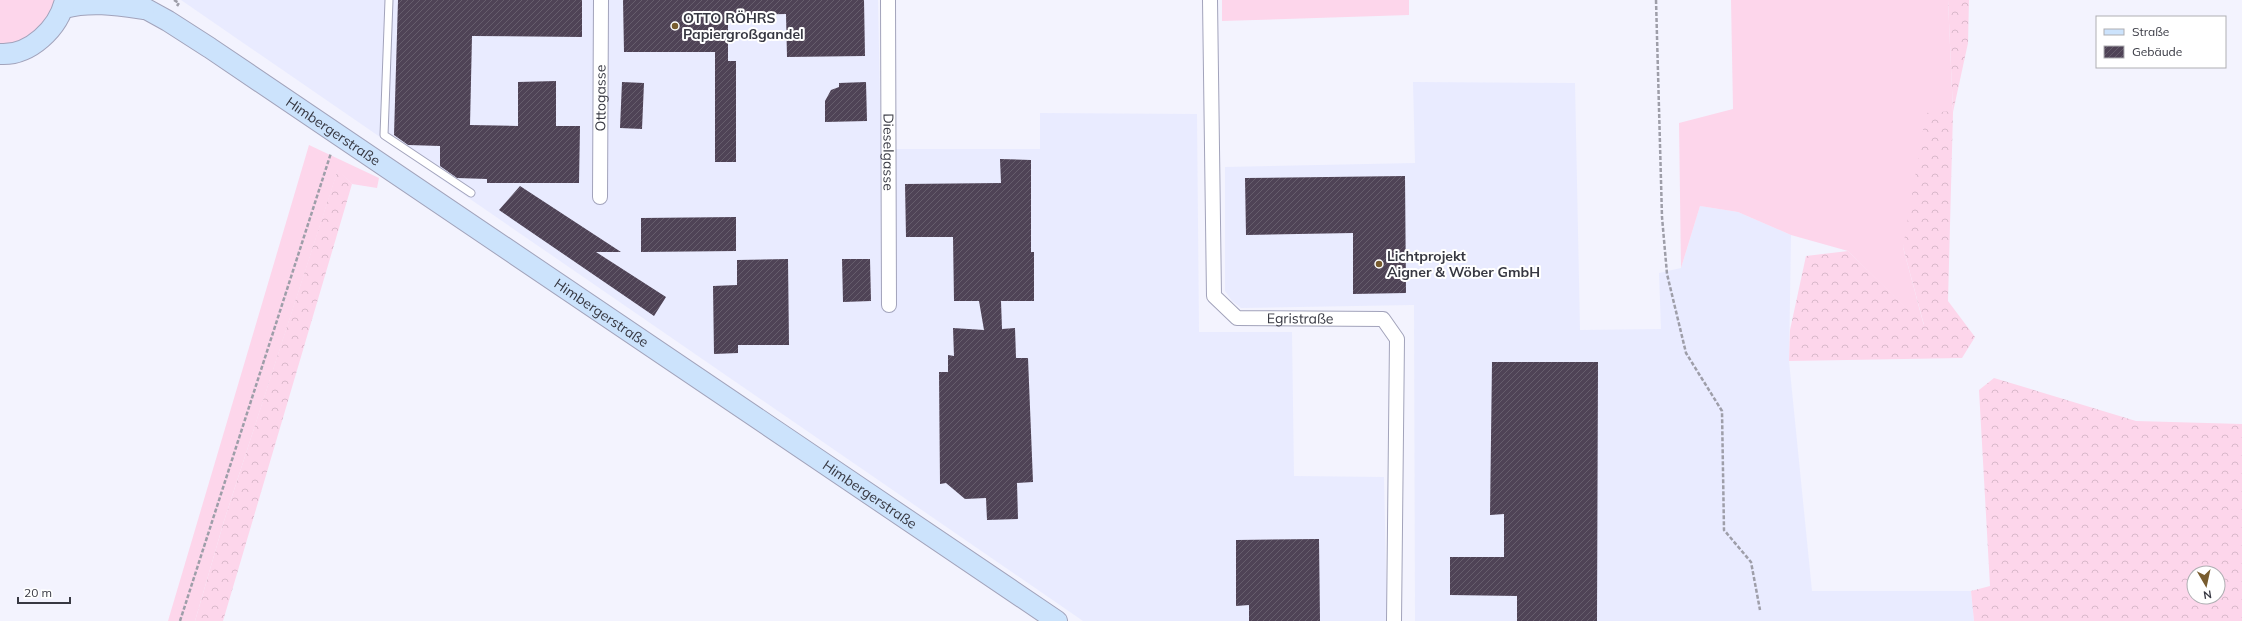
<svg xmlns="http://www.w3.org/2000/svg" width="2242" height="621" font-family="Mulish,sans-serif">
	<style>
		.built { fill: #e9ebff }
		.grass { fill: #fdd6eb }
		.forest { fill: url(#forest-crowns); fill-rule: evenodd }
		.building { fill: url(#building-hatch) }
		.lines { fill: none; stroke-linecap: round; stroke-linejoin: round }
		.lane-casing { stroke: #a2a3bb; stroke-width: 9 }
		.street-casing { stroke: #a2a3bb; stroke-width: 16 }
		.secondary-casing { stroke: #a2a3bb; stroke-width: 22 }
		.path { stroke: #9e9ea9; stroke-width: 2.5; stroke-dasharray: 4 2; stroke-linecap: butt }
		.lane { stroke: #fff; stroke-width: 7 }
		.street { stroke: #fff; stroke-width: 14 }
		.secondary { stroke: #cce3fc; stroke-width: 20 }
		.poi-dot { fill: #785c2f; stroke: #fff; stroke-width: 1.5 }
		.labels { text-anchor: middle; dominant-baseline: central; stroke-width: 4; stroke-linejoin: round; paint-order: stroke }
		.poi-label { font-size: 14px; font-weight: bold; fill: #373842; stroke: #fff; text-anchor: start }
		.street-label { font-size: 14px; fill: #373842; stroke: #fff }
	</style>
	<defs>
		<pattern id="forest-crowns" width="20" height="18" patternUnits="userSpaceOnUse"><rect width="20" height="18" fill="#fdd6eb"/><path d="M2 6a3 3 0 1 1 6 0M12 15a3 3 0 1 1 6 0" fill="none" stroke="#d9b8cb"/></pattern>
		<pattern id="building-hatch" width="6" height="6" patternUnits="userSpaceOnUse"><rect width="6" height="6" fill="#4f4356"/><path d="M-1 1l2-2M0 6l6-6M5 7l2-2" fill="none" stroke="#665d6c"/></pattern>
	</defs>
	<rect width="100%" height="100%" fill="#f3f3fe"/>
	<path class="built" d="M 181,0 L 878,0 L 881,149 L 1040,149 L 1040,113 L 1197,114 L 1199,332 L 1292,332 L 1294,476 L 1384,477 L 1387,621 L 1083,621 Z
		M 1413,82 L 1575,83 L 1580,330 L 1661,329 L 1659,273 L 1681,268 L 1700,206 L 1738,212 L 1791,235 L 1789,361 L 1812,591 L 1971,591 L 1974,621 L 1415,621 L 1414,305 L 1241,308 L 1232,301 L 1225,291 L 1225,167 L 1415,163 Z"/>
	<path class="grass" d="M 0,0 L 58,0 L 50,19 L 19,43 L 0,46 Z
		M 1222,0 L 1409,0 L 1409,15 L 1222,21 Z
		M 1731,0 L 1948,0 L 1953,112 L 1903,247 L 1924,326 L 1848,251 L 1791,235 L 1738,212 L 1700,206 L 1681,268 L 1679,123 L 1733,109 Z
		M 309,145 L 379,178 L 377,188 L 352,184 L 338,170 L 224,521 L 195,621 L 168,621 Z"/>
	<path class="forest" d="M 1948,0 L 1969,0 L 1968,43 L 1953,112 L 1948,301 L 1975,337 L 1962,358 L 1789,361 L 1790,330 L 1806,256 L 1848,251 L 1924,325 L 1903,247 L 1926,113 L 1953,111 Z
		M 338,169 L 352,184 L 223,621 L 195,621 L 224,521 Z
		M 1994,378 L 2136,421 L 2242,424 L 2242,621 L 1974,621 L 1971,591 L 1990,586 L 1979,390 ZM 2194,573 L 2218,573 L 2218,597 L 2194,597 Z"/>
	<path class="building" d="M 398,0 L 582,0 L 582,37 L 472,36 L 470,125 L 518,126 L 518,82 L 556,81 L 556,126 L 580,126 L 579,183 L 487,183 L 487,179 L 457,178 L 440,166 L 440,146 L 408,145 L 394,135 Z
		M 623,0 L 864,0 L 865,56 L 787,57 L 786,14 L 728,15 L 728,61 L 736,61 L 736,162 L 715,162 L 715,52 L 624,52 Z
		M 622,82 L 644,83 L 642,129 L 620,128 Z
		M 866,82 L 867,121 L 825,122 L 825,101 L 831,90 L 839,87 L 839,83 Z
		M 1000,159 L 1031,160 L 1031,252 L 1034,252 L 1034,301 L 1001,301 L 1002,329 L 1015,328 L 1016,358 L 1028,358 L 1033,482 L 1017,483 L 1018,519 L 987,520 L 986,498 L 965,499 L 946,483 L 940,484 L 939,372 L 948,372 L 948,355 L 954,356 L 953,328 L 984,330 L 979,301 L 954,301 L 953,237 L 906,237 L 905,184 L 1001,183 Z
		M 1405,176 L 1406,293 L 1353,294 L 1353,233 L 1246,235 L 1245,178 Z
		M 520,186 L 621,252 L 596,252 L 666,297 L 654,316 L 499,210 Z
		M 736,217 L 736,251 L 641,252 L 641,218 Z
		M 788,259 L 789,345 L 738,345 L 738,353 L 714,354 L 713,286 L 737,285 L 737,260 Z
		M 842,259 L 870,259 L 871,301 L 843,302 Z
		M 1492,362 L 1598,362 L 1597,621 L 1517,621 L 1517,596 L 1450,595 L 1450,557 L 1504,557 L 1504,514 L 1490,515 Z
		M 1319,539 L 1320,621 L 1249,621 L 1249,605 L 1236,606 L 1236,540 Z"/>
	<g class="lines">
		<defs>
			<path id="lane" d="M 389,0 L 384,135 L 471,193"/>
			<g id="street">
				<path id="s1" d="M 888,0 L 889,305"/>
				<path id="s2" d="M 1210,0 L 1214,296 L 1237,318 L 1383,319 L 1397,339 L 1394,621"/>
				<path id="s3" d="M 600,197 L 601,0"/>
			</g>
			<g id="secondary">
				<path id="s4" d="M 130,0 L 168,21 L 210,48 L 1057,621"/>
				<path d="M 64,8 C 91,1 116,5 144,9"/>
				<path d="M 0,54 C 30,56 59,28 65,0"/>
			</g>
		</defs>
		<use href="#lane" class="lane-casing"/>
		<use href="#street" class="street-casing"/>
		<use href="#secondary" class="secondary-casing"/>
		<path class="path" d="M 174,0 L 179,3 L 177,6
			M 1656,0 L 1662,217 L 1667,274 L 1686,353 L 1722,411 L 1724,530 L 1751,562 L 1760,610
			M 180,621 L 331,153"/>
		<use href="#lane" class="lane"/>
		<use href="#street" class="street"/>
		<use href="#secondary" class="secondary"/>
	</g>
	<g class="poi-dot">
		<circle cx="675" cy="26" r="4"/>
		<circle cx="1379" cy="264" r="4"/>
	</g>
	<g class="labels">
		<g class="poi-label">
			<text x="683" y="18">OTTO RÖHRS<tspan x="683" dy="16">Papiergroßgandel</tspan></text>
			<text x="1387" y="256">Lichtprojekt<tspan x="1387" dy="16">Aigner &amp; Wöber GmbH</tspan></text>
		</g>
		<g class="street-label">
			<text stroke="none"><textPath href="#s3" startOffset="99">Ottogasse</textPath></text>
			<text stroke="none"><textPath href="#s4" startOffset="242">Himbergerstraße</textPath></text>
			<text stroke="none"><textPath href="#s1" startOffset="152">Dieselgasse</textPath></text>
			<text stroke="none"><textPath href="#s4" startOffset="566">Himbergerstraße</textPath></text>
			<text stroke="none"><textPath href="#s2" startOffset="391">Egristraße</textPath></text>
			<text stroke="none"><textPath href="#s4" startOffset="890">Himbergerstraße</textPath></text>
		</g>
	</g>
	<rect x="2096" y="16" width="130" height="52" fill="#ffffff" stroke="#afafb3"/>
	<rect x="2104" y="29" width="20" height="6" fill="#cce3fc" stroke="#afafb3"/>
	<text x="2132" y="36" font-size="12" fill="#373842">Straße</text>
	<rect x="2104" y="46" width="20" height="12" fill="url(#building-hatch)" stroke="#afafb3"/>
	<text x="2132" y="56" font-size="12" fill="#373842">Gebäude</text>
	<g transform="translate(2206 585) rotate(171)"><circle r="19" fill="#ffffff" stroke="#afafb3"/>
	<path d="M0-3L7 15L0 10L-7 15Z" fill="#785c2f"/>
	<text y="-6" font-size="11" font-weight="bold" text-anchor="middle" fill="#373842">N</text>
	</g>
	<path d="M18 597v6h52v-6" fill="none" stroke="#373842" stroke-width="2"/>
	<text x="24" y="597" font-size="12" fill="#373842" stroke="#ffffff" stroke-width="3" paint-order="stroke">20 m</text>
</svg>
